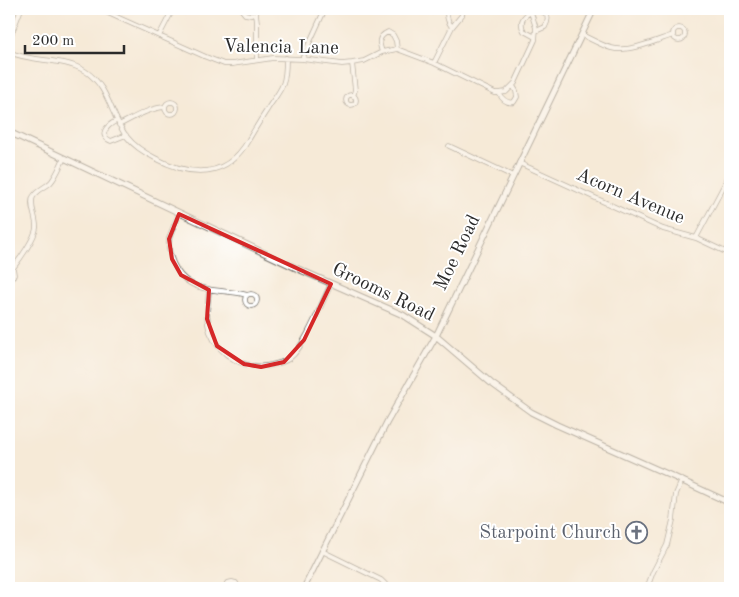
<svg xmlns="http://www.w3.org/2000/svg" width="739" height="597" font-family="'Old Standard TT',serif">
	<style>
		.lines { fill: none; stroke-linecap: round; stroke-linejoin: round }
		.street-casing { stroke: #726e67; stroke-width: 5.5 }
		.secondary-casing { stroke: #726e67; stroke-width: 7 }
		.street { stroke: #fff; stroke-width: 4 }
		.secondary { stroke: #fff; stroke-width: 5 }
		.marked { fill: none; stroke: #d62828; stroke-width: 4; stroke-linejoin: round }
		.labels { text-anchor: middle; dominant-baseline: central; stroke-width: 4; stroke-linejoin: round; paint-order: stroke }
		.street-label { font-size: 19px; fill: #2b2b2b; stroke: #fff }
		.worship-label { font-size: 19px; fill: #5b616d; stroke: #fff; text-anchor: end }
	</style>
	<rect width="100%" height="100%" fill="#fff"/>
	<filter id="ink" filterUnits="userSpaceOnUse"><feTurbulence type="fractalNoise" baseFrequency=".02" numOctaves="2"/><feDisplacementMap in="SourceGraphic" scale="10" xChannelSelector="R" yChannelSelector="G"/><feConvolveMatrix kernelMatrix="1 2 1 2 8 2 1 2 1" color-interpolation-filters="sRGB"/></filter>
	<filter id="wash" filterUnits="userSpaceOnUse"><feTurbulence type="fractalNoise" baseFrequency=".0096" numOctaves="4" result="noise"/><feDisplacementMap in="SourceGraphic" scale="20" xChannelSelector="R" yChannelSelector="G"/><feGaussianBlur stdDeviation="1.12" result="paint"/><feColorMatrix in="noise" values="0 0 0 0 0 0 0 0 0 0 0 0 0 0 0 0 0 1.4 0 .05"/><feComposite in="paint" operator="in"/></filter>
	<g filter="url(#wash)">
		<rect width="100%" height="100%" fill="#f6ead7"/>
	</g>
	<g filter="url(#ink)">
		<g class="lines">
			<defs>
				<path id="street" d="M 99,9 L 206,57 L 224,64 L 232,64 L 273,58 L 302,59 L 342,64 L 352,63 L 364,61 L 382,52 L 397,49
					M 241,9 L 245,14 L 251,15 L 256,14 L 257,9
					M 448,9 C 446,15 448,22 452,27 L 462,15 L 463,9
					M 256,14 L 257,22 L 257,60
					M673 34a6 6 0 1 1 12 0a6 6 0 1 1-12 0Z
					M 582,35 C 591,39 601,45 611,48 C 629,53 655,41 673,35
					M 159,36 L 173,9
					M 535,37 L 524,31 C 511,9 559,2 545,27 L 536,31
					M 9,40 L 21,9
					M 9,52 C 33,63 62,57 85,71 C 109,86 111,117 127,137 C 134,146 145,153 155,158 C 191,177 227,179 249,139 C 255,129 261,119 267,110 C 272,101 279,94 283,84 C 286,76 286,67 286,58
					M 382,52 C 379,43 377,37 388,32 L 393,35 L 396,41 L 397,49 L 434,63 L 495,93 L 499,93 C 502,99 506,104 514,102 L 517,97 L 516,91 L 513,86
					M 302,59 L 325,9
					M 352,63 L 355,90 L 353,96
					M 434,63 L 452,27
					M 499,93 L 506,92 L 515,83 L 535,40 L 536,28 L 530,9
					M346 100a5 5 0 1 1 10 0a5 5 0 1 1-10 0Z
					M165 108a6 6 0 1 1 12 0a6 6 0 1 1-12 0Z
					M 116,121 C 108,125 97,135 111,141 L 126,135
					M 119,125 C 133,118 149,108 165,107
					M 449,146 L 513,176
					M 519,163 L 663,229 L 696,238 L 730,254
					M 179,214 C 176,222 171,231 169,239 C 167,255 176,275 190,283 C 195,286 202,288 208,289 C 221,292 234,291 247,295
					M 696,238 L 730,174
					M 9,267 L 13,268 L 14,275 L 9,279
					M 13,268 C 20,259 35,238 36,228 C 37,218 29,206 33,197 C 37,190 46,187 51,182 C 57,175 60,166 64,158
					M 209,290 C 208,303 205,318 210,332 C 220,357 246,371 272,365 C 279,363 285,362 290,358 C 305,347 322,302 331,284
					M245 300a6 6 0 1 1 12 0a6 6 0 1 1-12 0Z
					M 322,551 L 381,580 L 389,588
					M 225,588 L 227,583 L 232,582 L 236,583 L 238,588
					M 647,588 L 653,572 L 667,545 L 673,520 L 676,494 L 682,480
					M 724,588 L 730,579"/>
				<path id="secondary" d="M 9,132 L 296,268 L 403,315 L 436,336 L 491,383 L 531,412 L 557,425 L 674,477 L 730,503
					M 304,588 L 387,422 L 436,336 L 594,9"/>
			</defs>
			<use href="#street" class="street-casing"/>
			<use href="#secondary" class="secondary-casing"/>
			<use href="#street" class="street"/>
			<use href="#secondary" class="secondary"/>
		</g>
	</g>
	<path d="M0 0H739V597H0ZM 179,214 L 331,284 L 304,340 L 284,362 L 261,367 L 244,364 L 217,346 L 207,319 L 209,290 L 181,275 L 172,259 L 169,239 Z" fill="#f6ead7" fill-opacity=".55" fill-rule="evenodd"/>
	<path class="marked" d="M 179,214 L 331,284 L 304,340 L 284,362 L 261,367 L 244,364 L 217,346 L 207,319 L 209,290 L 181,275 L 172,259 L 169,239 Z"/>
	<defs>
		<symbol id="church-ring" viewBox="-11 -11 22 22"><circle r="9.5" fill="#fff" stroke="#6b7280" stroke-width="1.5"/><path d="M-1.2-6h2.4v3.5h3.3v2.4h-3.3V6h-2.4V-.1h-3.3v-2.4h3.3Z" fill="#6b7280"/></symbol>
	</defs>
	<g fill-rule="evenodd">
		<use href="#church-ring" x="624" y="520" width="25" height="25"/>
	</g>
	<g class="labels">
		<g class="street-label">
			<text transform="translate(281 48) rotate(1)">Valencia Lane</text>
			<text transform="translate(630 197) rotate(23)">Acorn Avenue</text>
			<text transform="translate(458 253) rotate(-64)">Moe Road</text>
			<text transform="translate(383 293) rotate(26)">Grooms Road</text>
		</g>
		<g class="worship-label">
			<text x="621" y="533">Starpoint Church</text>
		</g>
	</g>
	<rect width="739" height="597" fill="none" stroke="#fff" stroke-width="30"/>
	<path d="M25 45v8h99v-8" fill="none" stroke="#2b2b2b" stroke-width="2.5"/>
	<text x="32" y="45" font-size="15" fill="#2b2b2b" stroke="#ffffff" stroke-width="4" paint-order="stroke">200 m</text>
</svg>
